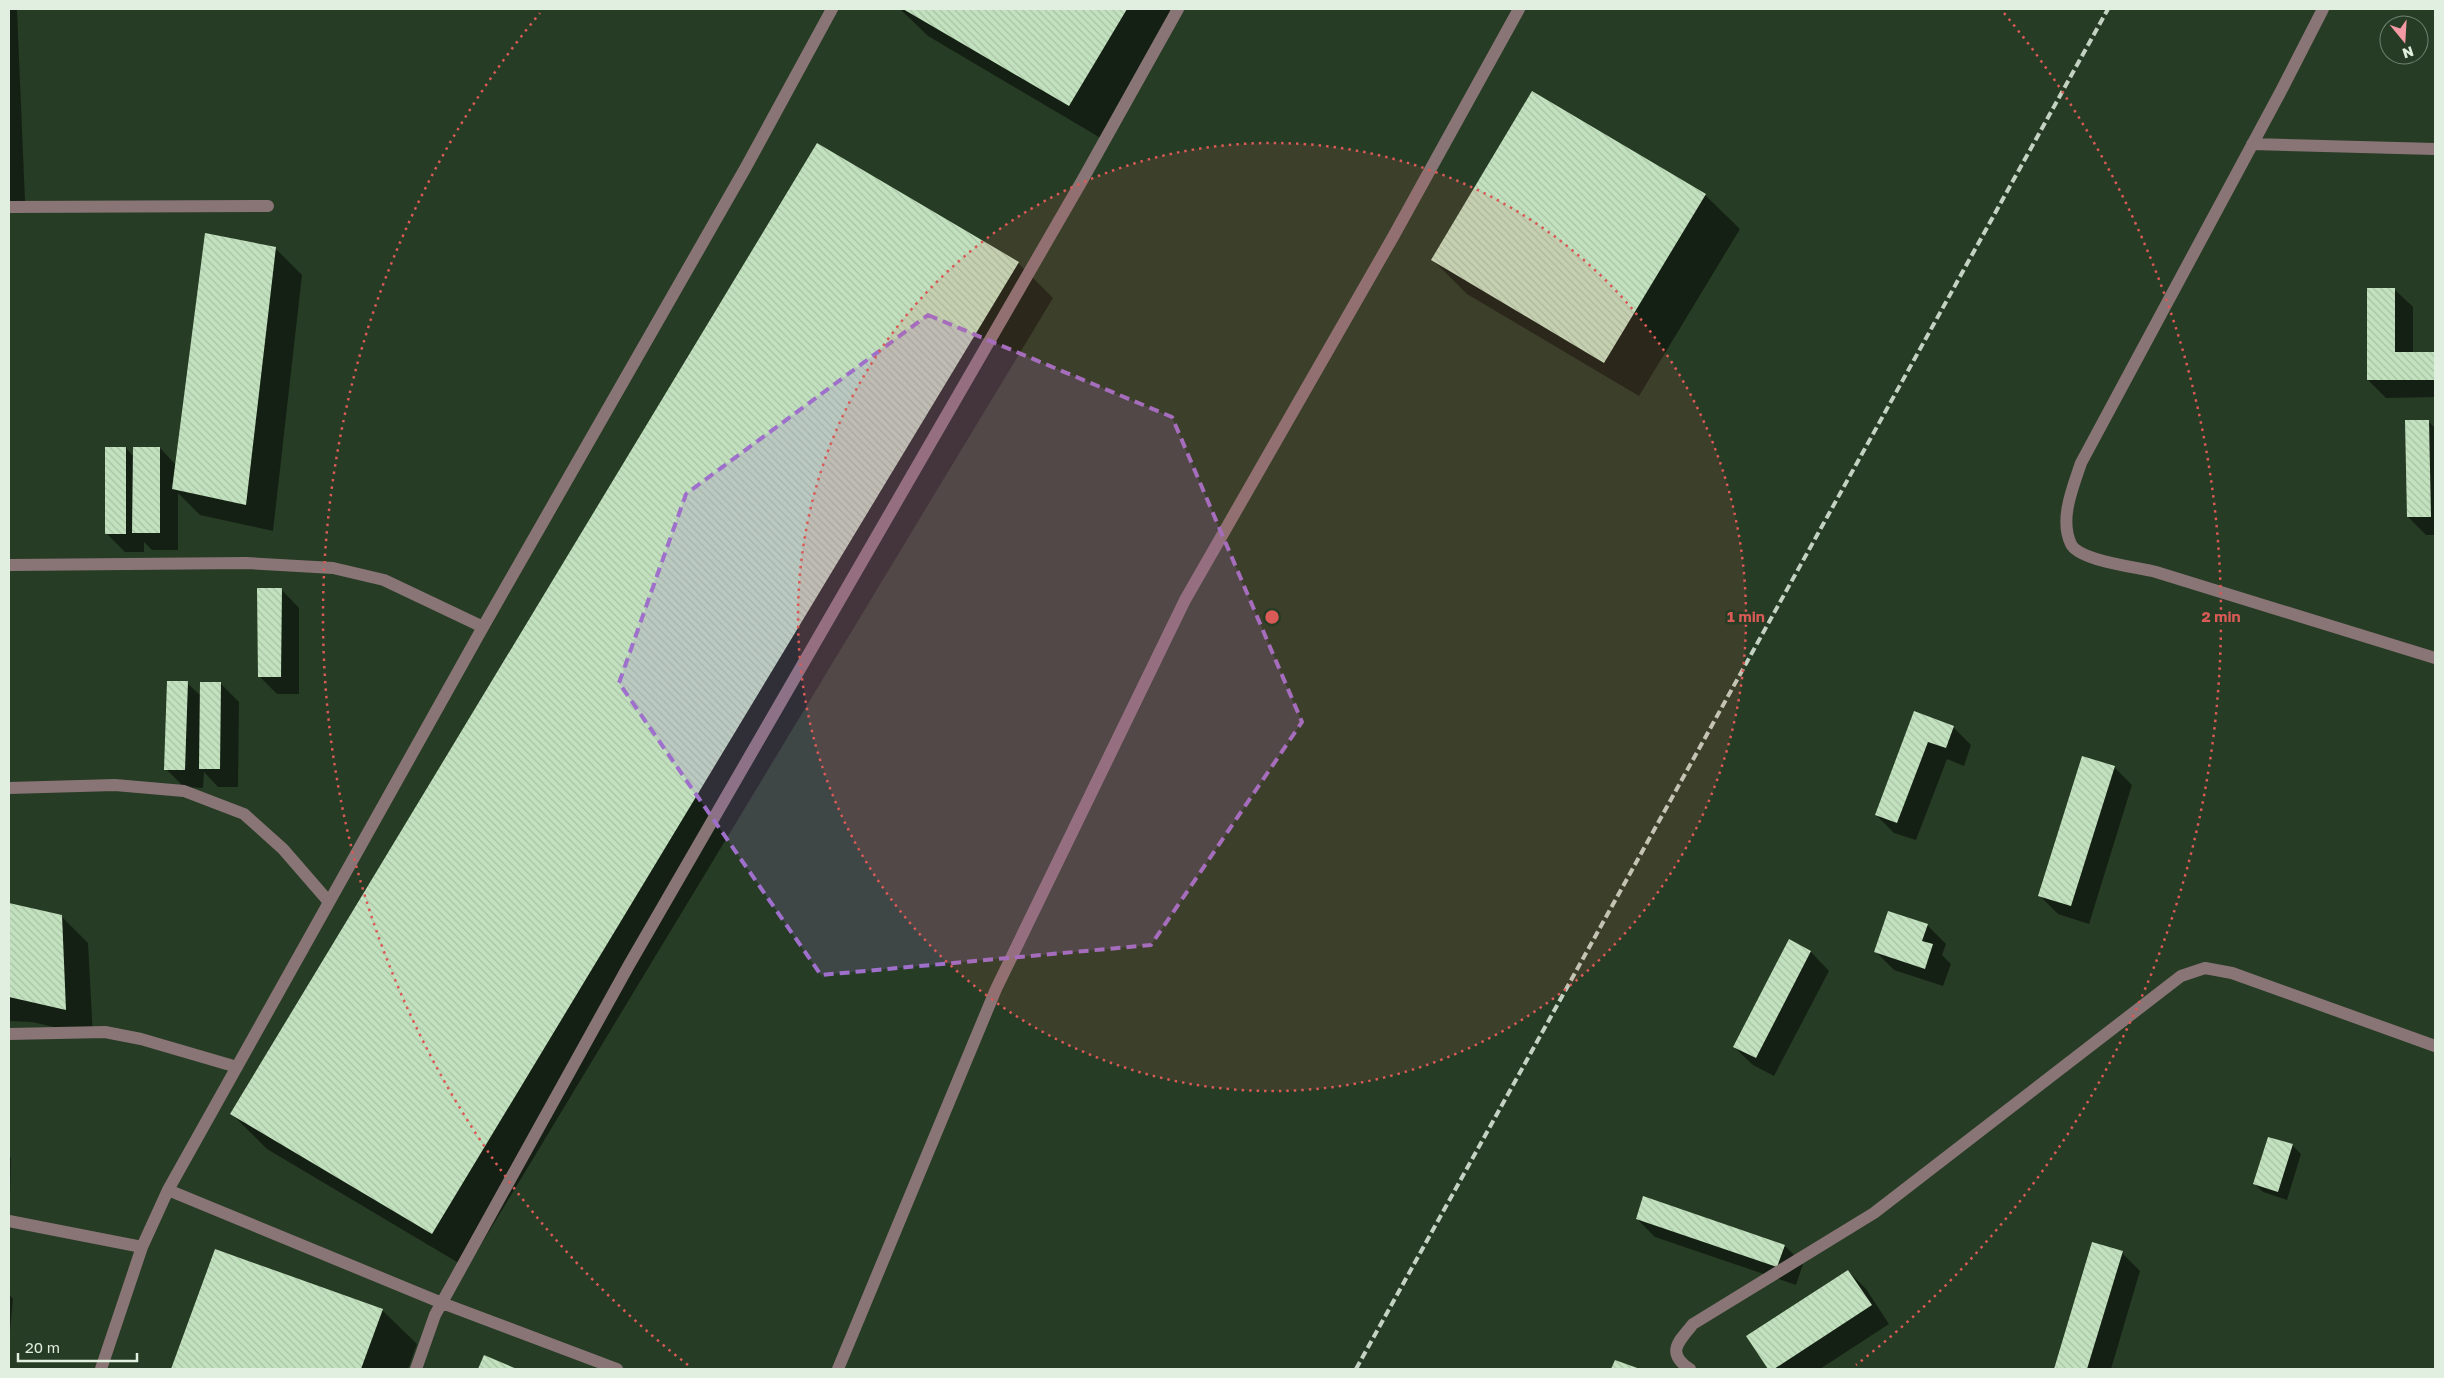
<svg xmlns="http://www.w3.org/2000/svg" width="2444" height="1378" font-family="'Golos Text',sans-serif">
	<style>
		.shadow { fill: #0007 }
		.building { fill: url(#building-back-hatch) }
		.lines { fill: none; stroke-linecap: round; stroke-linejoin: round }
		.minor { stroke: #897476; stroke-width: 12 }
		.rail { stroke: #c3d2c2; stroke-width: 4; stroke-dasharray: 8 4; stroke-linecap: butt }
		.marked { fill: #9f70cb; fill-opacity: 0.2; stroke: #9f70cb; stroke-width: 4; stroke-dasharray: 10 6; stroke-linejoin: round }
		.ring { fill: none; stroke: #d95a56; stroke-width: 2.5; stroke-dasharray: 2.5 5 }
		.centre { fill: #d95a56; stroke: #273c25; stroke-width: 2.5 }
		.ring-label { font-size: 15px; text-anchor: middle; font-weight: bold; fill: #d95a56; stroke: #273c25; stroke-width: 5; stroke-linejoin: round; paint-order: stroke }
	</style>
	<defs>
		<pattern id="building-back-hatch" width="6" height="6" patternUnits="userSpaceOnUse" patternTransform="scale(1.25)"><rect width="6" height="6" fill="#c2e1be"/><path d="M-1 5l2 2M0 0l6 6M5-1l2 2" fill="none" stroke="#a9c2a5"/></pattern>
	</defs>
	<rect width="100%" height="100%" fill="#273c25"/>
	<path class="shadow" d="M 9,9 L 17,9 L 25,201 L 9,202 Z
		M 900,9 L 1183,9 L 1104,140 L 928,36 Z
		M 818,144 L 1018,263 L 1053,298 L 467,1268 L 267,1149 L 232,1114 Z
		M 1705,195 L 1740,229 L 1639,396 L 1467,294 L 1432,259 Z
		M 275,248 L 302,275 L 273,531 L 200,515 L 178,493 L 178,550 L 152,550 L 144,542 L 144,552 L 125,552 L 106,533 L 126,448 L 134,457 L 160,448 L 176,465 Z
		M 2394,289 L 2413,307 L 2413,353 L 2435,353 L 2435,397 L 2386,398 L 2368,380 Z
		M 2428,421 L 2435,428 L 2435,535 L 2426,535 L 2408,517 Z
		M 281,589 L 299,608 L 299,694 L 277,694 L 259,676 Z
		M 187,683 L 201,696 L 221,684 L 239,702 L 238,787 L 218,787 L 204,772 L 203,788 L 184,787 L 166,769 Z
		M 1915,713 L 1953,727 L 1971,745 L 1964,766 L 1947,759 L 1916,840 L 1894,833 L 1876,815 Z
		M 2114,767 L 2132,785 L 2089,924 L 2058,914 L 2040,896 Z
		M 9,904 L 61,916 L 88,943 L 93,1036 L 32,1022 L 9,1021 Z
		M 1888,912 L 1928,926 L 1946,944 L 1942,955 L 1951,964 L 1943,986 L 1894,970 L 1875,951 Z
		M 1789,941 L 1811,952 L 1829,971 L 1774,1076 L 1753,1065 L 1734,1047 Z
		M 2292,1145 L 2301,1154 L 2287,1200 L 2263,1192 L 2254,1183 Z
		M 9,1157 L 11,1158 L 9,1235 Z
		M 1637,1219 L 1785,1246 L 1803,1264 L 1796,1285 L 1655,1237 Z
		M 2093,1244 L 2122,1253 L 2140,1271 L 2111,1369 L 2055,1369 Z
		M 216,1250 L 382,1310 L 417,1344 L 408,1369 L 173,1369 Z
		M 1848,1271 L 1866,1289 L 1889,1324 L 1820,1369 L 1769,1369 L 1748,1337 Z
		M 9,1294 L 13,1299 L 9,1342 Z"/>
	<path class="building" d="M 903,9 L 1127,9 L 1069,106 Z
		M 1532,91 L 1706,194 L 1604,363 L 1431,260 Z
		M 817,143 L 1019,262 L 432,1234 L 230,1114 Z
		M 205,233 L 276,247 L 246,505 L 172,489 Z
		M 2367,288 L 2395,288 L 2395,352 L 2435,352 L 2435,380 L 2367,380 Z
		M 2405,420 L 2429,420 L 2431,517 L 2407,517 Z
		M 105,447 L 126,447 L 126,534 L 105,534 Z
		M 133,447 L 160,447 L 160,533 L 132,533 Z
		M 257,588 L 282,588 L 281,677 L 258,677 Z
		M 167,681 L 188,681 L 185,770 L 164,770 Z
		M 200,682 L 221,682 L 220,769 L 199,769 Z
		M 1914,711 L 1954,726 L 1946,748 L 1928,742 L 1897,823 L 1875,815 Z
		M 2082,756 L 2115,766 L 2071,906 L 2038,896 Z
		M 9,903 L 62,915 L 66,1010 L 9,997 Z
		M 1888,911 L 1928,924 L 1922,941 L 1933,944 L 1925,969 L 1874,952 Z
		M 1789,939 L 1811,951 L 1756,1058 L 1733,1047 Z
		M 2268,1137 L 2293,1144 L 2278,1192 L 2253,1184 Z
		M 1643,1196 L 1785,1245 L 1777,1267 L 1636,1219 Z
		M 2092,1242 L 2123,1251 L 2087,1369 L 2054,1369 Z
		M 215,1249 L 383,1309 L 361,1369 L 171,1369 Z
		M 1848,1270 L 1872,1305 L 1774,1369 L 1768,1369 L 1746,1336 Z
		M 484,1355 L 517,1369 L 478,1369 Z
		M 1615,1360 L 1640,1369 L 1611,1369 Z"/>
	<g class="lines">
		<path class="minor" d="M 2323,9 L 2281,91 L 2081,463 C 2073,487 2059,519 2071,544 C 2079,561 2137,567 2156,572 C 2249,600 2342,630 2435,658
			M 2252,144 L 2435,149
			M 9,207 L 268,206
			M 9,565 L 246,563 L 333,568 L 384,580 L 483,627
			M 9,788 L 115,785 L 184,791 L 244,814 L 283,849 L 329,902
			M 9,1034 L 105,1032 L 141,1039 L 237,1067
			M 168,1190 L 442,1303 L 617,1369
			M 9,1221 L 142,1247
			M 101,1369 L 142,1247 L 168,1190 L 483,627 L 746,167 L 832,9
			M 416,1369 L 435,1315 L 629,965 L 1083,179 L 1178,9
			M 838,1369 L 996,989 L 1185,600 L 1393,237 L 1519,9
			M 1690,1369 C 1665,1353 1679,1341 1693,1324 L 1874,1213 L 2181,976 L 2205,968 L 2232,973 L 2435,1046"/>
		<path class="rail" d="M 1356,1369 L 2108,9"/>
	</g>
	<path class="marked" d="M 928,315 L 1172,417 L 1302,722 L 1151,945 L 821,975 L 619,683 L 686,494 Z"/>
	<circle cx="1272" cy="617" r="474" fill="#d95a56" fill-opacity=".12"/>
	<g class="ring">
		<circle cx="1272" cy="617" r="474"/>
		<path d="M688 1365A949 949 0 0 1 540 13M2004 13A949 949 0 0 1 1856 1365"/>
	</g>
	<circle cx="1272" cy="617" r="8" class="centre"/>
	<g class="ring-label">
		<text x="1746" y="622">1 min</text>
		<text x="2221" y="622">2 min</text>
	</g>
	<rect width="2444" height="1378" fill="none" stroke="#e1efe0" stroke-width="20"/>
	<g transform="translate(2404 40) rotate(162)"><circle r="24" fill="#273c25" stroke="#718470"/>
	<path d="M0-4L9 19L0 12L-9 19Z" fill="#f49aa4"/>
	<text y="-8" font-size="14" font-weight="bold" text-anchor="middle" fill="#e1efe0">N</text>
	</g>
	<path d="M18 1353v8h119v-8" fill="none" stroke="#e1efe0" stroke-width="2.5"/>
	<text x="25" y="1353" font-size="15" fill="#e1efe0" stroke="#273c25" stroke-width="4" paint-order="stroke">20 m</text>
</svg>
